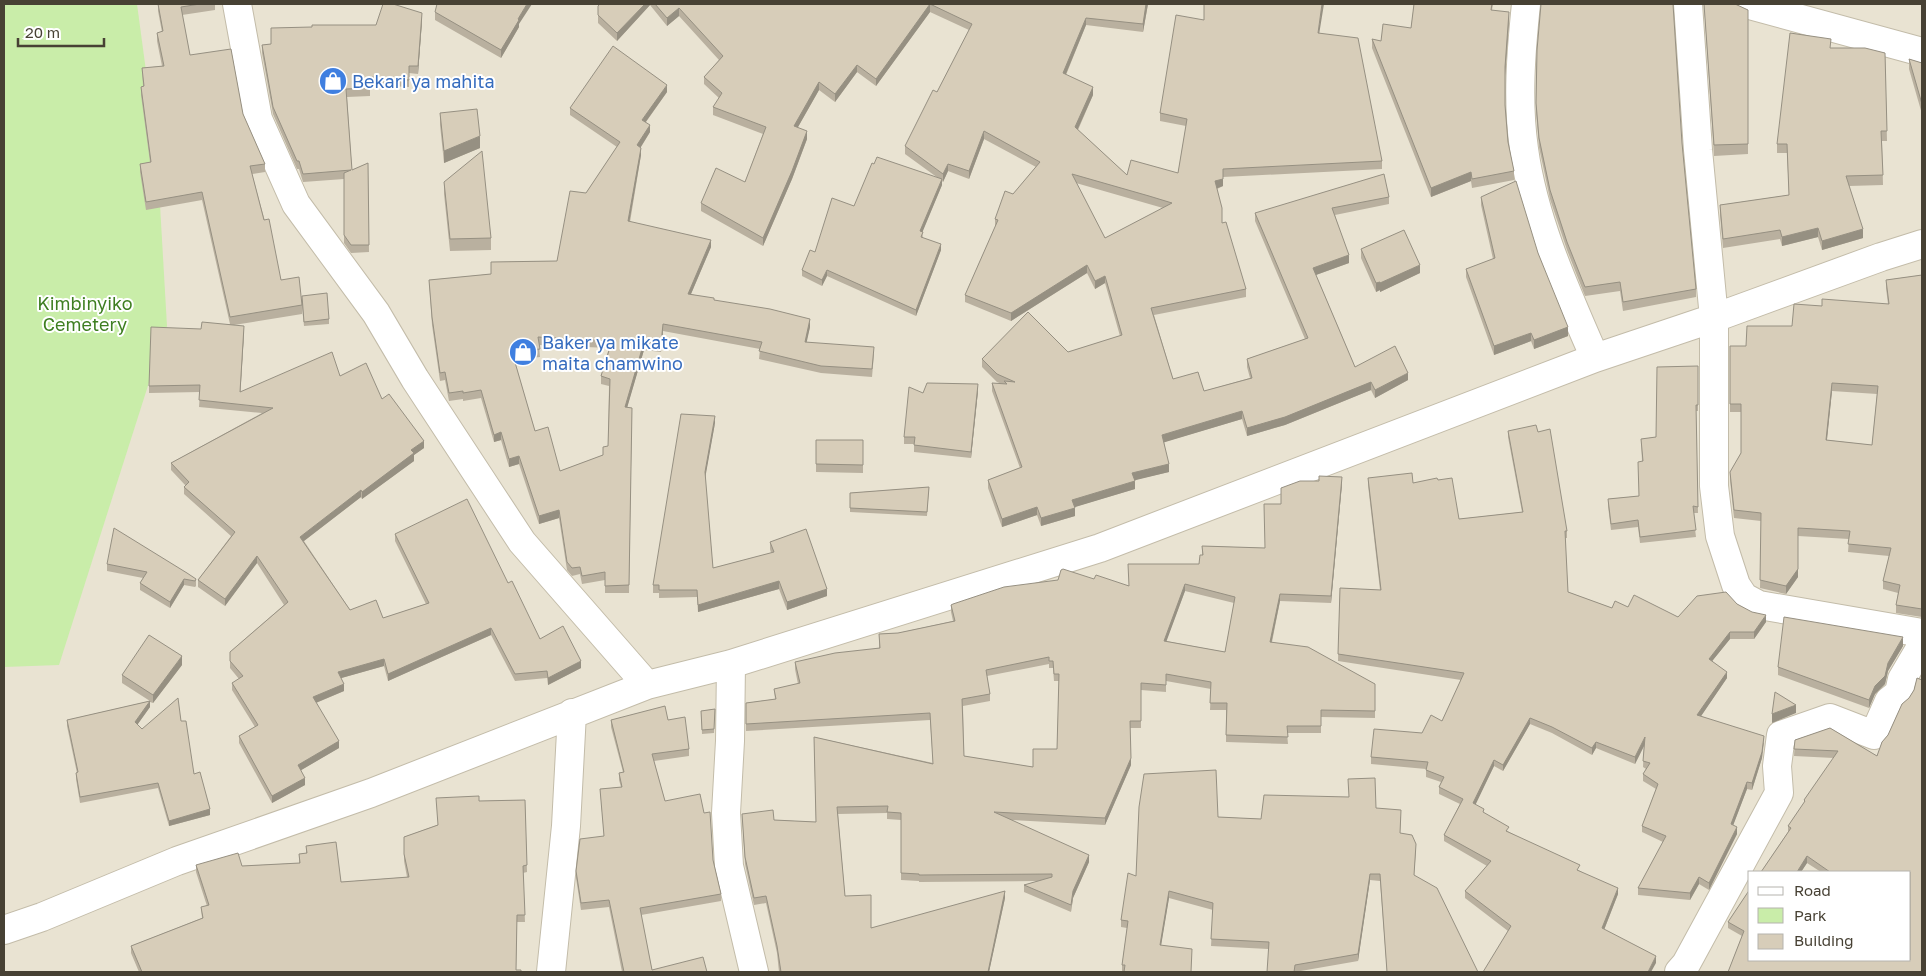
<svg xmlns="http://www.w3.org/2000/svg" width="1926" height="976" font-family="'Golos Text',sans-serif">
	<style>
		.residential { fill: #e9e3d2; fill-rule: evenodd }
		.green { fill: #c9eda9 }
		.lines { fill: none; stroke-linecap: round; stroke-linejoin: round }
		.minor-casing { stroke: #c3bca9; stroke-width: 30 }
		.minor { stroke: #fff; stroke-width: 28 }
		.wall { fill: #b9b09f; fill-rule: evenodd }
		.shaded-wall { fill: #969082 }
		.building { fill: #d7cdb9; stroke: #969082; fill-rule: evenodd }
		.labels { text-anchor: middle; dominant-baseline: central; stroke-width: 4; stroke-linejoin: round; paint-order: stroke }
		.shop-label { font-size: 18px; fill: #366cbe; stroke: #fff; text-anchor: start }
		.park-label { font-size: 18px; fill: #3e7e21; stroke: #fff }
	</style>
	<rect width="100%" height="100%" fill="#f4f1e5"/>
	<path class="residential" d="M 4,4 L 1922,4 L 1922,972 L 4,972 ZM 1750,872 L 1910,872 L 1910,960 L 1750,960 Z"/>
	<path class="green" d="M 4,4 L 137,4 L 157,153 L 167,326 L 59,665 L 4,667 Z"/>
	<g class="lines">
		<defs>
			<path id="minor" d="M 237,4 L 258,119 L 296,204 L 376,313 L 415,379 L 522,542 L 647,685
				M 1526,4 C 1521,52 1517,101 1524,149 C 1534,222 1566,291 1595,358
				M 1688,4 L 1698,150 L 1714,318 L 1714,486 L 1720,536 L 1736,585 L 1744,597 L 1759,605 L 1922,633
				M 1746,4 L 1922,52
				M 731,664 L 730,741 L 726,813 L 729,866 L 754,972
				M 4,930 L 42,917 L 177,861 L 371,793 L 647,685 L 731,664 L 1100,548 L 1595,358 L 1714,318 L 1881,257 L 1922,244
				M 551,972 L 566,826 L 572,713
				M 1679,972 L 1686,964 L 1779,793 L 1777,766 L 1781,735 L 1830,718 L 1874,735 L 1889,701 L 1899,693 L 1902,679 L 1922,645"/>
		</defs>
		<use href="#minor" class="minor-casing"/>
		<use href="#minor" class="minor"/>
	</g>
	<path class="wall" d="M 158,4 L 215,4 L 215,10 L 182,15 L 190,55 L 243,114 L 265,164 L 265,172 L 252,174 L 281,280 L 302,300 L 329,319 L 329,324 L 304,326 L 302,307 L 302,314 L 234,325 L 244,333 L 240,392 L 340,376 L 382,399 L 424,448 L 414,455 L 414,461 L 362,499 L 361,497 L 304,541 L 350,610 L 383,618 L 426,604 L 395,541 L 395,534 L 508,583 L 540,639 L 581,668 L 548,685 L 547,678 L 515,681 L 491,635 L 388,681 L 384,666 L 341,678 L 344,691 L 316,703 L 339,748 L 301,770 L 305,785 L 272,803 L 239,743 L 239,736 L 255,727 L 232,690 L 232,683 L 239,679 L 230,668 L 230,652 L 284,605 L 257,563 L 225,606 L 198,587 L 198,580 L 231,536 L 184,494 L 184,487 L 186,486 L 171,470 L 171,463 L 262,413 L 199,407 L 200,392 L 149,393 L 149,386 L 201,329 L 230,324 L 202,200 L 146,210 L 140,172 L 140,164 L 150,162 L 141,95 L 141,87 L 143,86 L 142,68 L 162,66 L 157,41 L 157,33 L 162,32 L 158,11 Z
		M 600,4 L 1148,4 L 1143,32 L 1086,25 L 1066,75 L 1093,95 L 1078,130 L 1127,175 L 1178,173 L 1186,126 L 1160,121 L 1160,113 L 1204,20 L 1319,33 L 1382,161 L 1382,169 L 1223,177 L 1223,186 L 1217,189 L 1222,223 L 1246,289 L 1246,297 L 1154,315 L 1173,379 L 1204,391 L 1250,378 L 1247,367 L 1247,359 L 1305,339 L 1255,221 L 1255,213 L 1389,197 L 1389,204 L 1335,215 L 1349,263 L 1316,275 L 1355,367 L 1408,380 L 1375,398 L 1371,390 L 1285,425 L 1247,436 L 1242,419 L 1164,442 L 1169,472 L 1134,480 L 1135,489 L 1074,507 L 1075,516 L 1041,526 L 1037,515 L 1002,527 L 988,488 L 988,480 L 1020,468 L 992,391 L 992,383 L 1002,384 L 997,382 L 982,367 L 982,359 L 1068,352 L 1120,336 L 1105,283 L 1095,289 L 1087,273 L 1011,321 L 965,302 L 965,295 L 995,227 L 995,219 L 1013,194 L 1036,167 L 984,139 L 969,179 L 948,171 L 943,182 L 942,181 L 942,185 L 922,232 L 923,238 L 941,250 L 916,316 L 827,276 L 822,286 L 802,276 L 802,270 L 815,252 L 854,206 L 938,178 L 905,154 L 905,146 L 937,92 L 969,30 L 930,12 L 876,86 L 857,72 L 835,102 L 819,90 L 798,127 L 807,139 L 792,179 L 763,246 L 701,211 L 701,203 L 745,182 L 763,134 L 713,115 L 713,107 L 719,98 L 704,84 L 704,77 L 719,60 L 679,16 L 667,26 L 650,5 L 617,41 L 598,23 L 598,6 ZM 1076,183 L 1149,204 L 1163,208 L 1105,238 Z
		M 1414,4 L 1493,4 L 1492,10 L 1509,20 L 1505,75 L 1505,105 L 1508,142 L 1514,171 L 1514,180 L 1472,188 L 1471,181 L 1431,197 L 1372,48 L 1372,39 L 1381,41 L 1411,28 Z
		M 1704,4 L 1735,4 L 1748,10 L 1748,154 L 1714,156 Z
		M 435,12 L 519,24 L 519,27 L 501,58 L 435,20 Z
		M 422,21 L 418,74 L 409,73 L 409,87 L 370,85 L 370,96 L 347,97 L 352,170 L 368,163 L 369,252 L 351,253 L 344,243 L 344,179 L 303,182 L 299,169 L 297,169 L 273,114 L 262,53 L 262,45 L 271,44 L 312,27 L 376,25 Z
		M 1831,48 L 1885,53 L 1887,141 L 1882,141 L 1883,185 L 1849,186 L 1863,238 L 1822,250 L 1818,237 L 1782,246 L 1780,239 L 1723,248 L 1720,215 L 1720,205 L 1789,195 L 1787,153 L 1777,153 L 1777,144 Z
		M 1537,50 L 1682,143 L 1696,289 L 1696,297 L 1623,311 L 1620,291 L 1585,296 L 1567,250 L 1550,199 L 1539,147 L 1536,112 Z
		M 1909,59 L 1922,63 L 1922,114 L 1909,69 Z
		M 667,92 L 646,122 L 650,132 L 641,147 L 641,155 L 630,222 L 711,247 L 691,294 L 810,327 L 806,342 L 874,354 L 872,377 L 821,373 L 759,359 L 760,349 L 663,331 L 661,352 L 644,350 L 627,407 L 632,408 L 629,593 L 605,593 L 605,580 L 582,584 L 580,574 L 572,576 L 567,570 L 559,518 L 539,524 L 519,464 L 509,467 L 501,440 L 494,442 L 481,398 L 463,401 L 463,399 L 449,401 L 445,380 L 440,381 L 432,325 L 429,280 L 491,274 L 491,262 L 557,261 L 586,193 L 617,147 L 570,115 L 570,108 ZM 539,345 L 609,348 L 601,376 L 601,384 L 609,386 L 608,446 L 603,455 L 560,471 L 535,431 L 514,360 L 540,357 Z
		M 440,113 L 480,148 L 444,163 L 440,125 Z
		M 444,182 L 491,238 L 491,250 L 450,251 L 444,194 Z
		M 1481,197 L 1538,253 L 1568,336 L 1534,349 L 1531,341 L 1494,355 L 1466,277 L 1466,269 L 1493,259 L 1481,205 Z
		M 1361,249 L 1420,273 L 1380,292 L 1380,290 L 1376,292 L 1361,258 Z
		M 1922,275 L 1922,617 L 1896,613 L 1896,605 L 1898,593 L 1883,589 L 1883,581 L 1889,556 L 1848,552 L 1849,539 L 1798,536 L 1798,577 L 1786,594 L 1760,588 L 1761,521 L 1734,518 L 1730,480 L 1730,472 L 1741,453 L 1741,412 L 1730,412 L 1730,346 L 1746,346 L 1792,326 L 1822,306 L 1888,304 L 1886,288 L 1886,280 ZM 1832,391 L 1877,394 L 1872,445 L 1827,440 Z
		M 1698,366 L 1698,411 L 1696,411 L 1698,513 L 1693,513 L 1696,537 L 1640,543 L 1638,527 L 1611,530 L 1608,506 L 1608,499 L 1639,496 L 1642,461 L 1641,439 L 1656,437 Z
		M 978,391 L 971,458 L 914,452 L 914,444 L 904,444 L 904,437 L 923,393 Z
		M 715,423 L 705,477 L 713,568 L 771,553 L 770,549 L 770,542 L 827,596 L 787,610 L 779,589 L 698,612 L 697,597 L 659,598 L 659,593 L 653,593 L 653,585 Z
		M 1508,431 L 1538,432 L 1567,531 L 1567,538 L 1565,538 L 1568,592 L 1612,608 L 1628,607 L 1678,617 L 1737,604 L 1766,622 L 1754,639 L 1730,639 L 1712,661 L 1727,678 L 1701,716 L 1764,743 L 1762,758 L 1752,790 L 1747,789 L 1733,825 L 1737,834 L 1709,890 L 1699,884 L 1690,900 L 1638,895 L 1638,888 L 1663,842 L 1642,832 L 1642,826 L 1656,789 L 1643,781 L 1643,774 L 1646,769 L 1643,767 L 1644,746 L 1635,764 L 1596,748 L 1592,755 L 1552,733 L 1530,724 L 1503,771 L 1494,766 L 1475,804 L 1484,813 L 1509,832 L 1580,871 L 1618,894 L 1604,930 L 1656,963 L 1508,931 L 1465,898 L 1465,891 L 1487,866 L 1444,841 L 1444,835 L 1460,804 L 1439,794 L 1439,787 L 1441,782 L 1426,777 L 1426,769 L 1371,764 L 1371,757 L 1422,733 L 1442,721 L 1461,680 L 1338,661 L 1340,588 L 1380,590 L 1368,485 L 1368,478 L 1413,483 L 1438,480 L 1459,519 L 1522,512 L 1508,437 Z
		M 863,440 L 863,473 L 816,472 L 816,464 Z
		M 1342,484 L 1331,603 L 1280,601 L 1272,642 L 1375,684 L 1375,718 L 1321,717 L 1321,733 L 1287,733 L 1288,744 L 1226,742 L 1226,710 L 1210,710 L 1211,689 L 1166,681 L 1166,692 L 1141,690 L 1141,728 L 1130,728 L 1131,765 L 1105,825 L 1011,820 L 1089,862 L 1073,898 L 1071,912 L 1024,892 L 1024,885 L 1038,881 L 919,882 L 919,881 L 901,880 L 901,820 L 887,819 L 887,813 L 838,814 L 845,896 L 871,928 L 1005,898 L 989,972 L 779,972 L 777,953 L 766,903 L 754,905 L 745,864 L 742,814 L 774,820 L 816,822 L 814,737 L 933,763 L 930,720 L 746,731 L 746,703 L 775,699 L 774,689 L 798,684 L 795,669 L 795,662 L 879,648 L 879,634 L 898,633 L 953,621 L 951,612 L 951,605 L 1094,579 L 1129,586 L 1199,564 L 1202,555 L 1202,546 L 1265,548 L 1281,504 ZM 1185,591 L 1234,603 L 1225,652 L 1166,641 ZM 1049,664 L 1049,668 L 1053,668 L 1054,681 L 1059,681 L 1057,749 L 1033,767 L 964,756 L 963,706 L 990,701 L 990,694 L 987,676 Z
		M 929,487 L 927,516 L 850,512 L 850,493 Z
		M 107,564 L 196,579 L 196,586 L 195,587 L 184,585 L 170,608 L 140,590 L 140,583 L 143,578 L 107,571 Z
		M 1903,646 L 1888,671 L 1885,684 L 1875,694 L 1869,708 L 1778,675 L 1778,667 Z
		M 182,665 L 153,703 L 150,702 L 150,707 L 137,725 L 142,729 L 181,721 L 194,774 L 210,815 L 169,826 L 158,788 L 80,803 L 76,779 L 76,773 L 77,773 L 67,726 L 67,720 L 150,701 L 122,683 L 122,675 Z
		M 1917,678 L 1922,680 L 1922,972 L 1728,972 L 1742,936 L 1728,928 L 1728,922 L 1750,889 L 1750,960 L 1910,960 L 1910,872 L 1821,872 L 1807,863 L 1801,872 L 1761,872 L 1788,832 L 1788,826 L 1804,803 L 1804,800 L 1834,758 L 1794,756 L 1795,740 L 1830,728 L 1877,756 L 1882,742 L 1888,735 L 1902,704 L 1909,698 L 1914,690 Z
		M 715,709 L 714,733 L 702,734 L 701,711 Z
		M 611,720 L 668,720 L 689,749 L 689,756 L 654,761 L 665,801 L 713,860 L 721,894 L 721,901 L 641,915 L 652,970 L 707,972 L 622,972 L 609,907 L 581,910 L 576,878 L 576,871 L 604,836 L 600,789 L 621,787 L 619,780 L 619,773 L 623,772 L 611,727 Z
		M 525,800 L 527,872 L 523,873 L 525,922 L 517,922 L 516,970 L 521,972 L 139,972 L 131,953 L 131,946 L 202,918 L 201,907 L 207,906 L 196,872 L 196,865 L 242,866 L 299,863 L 299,854 L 306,854 L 306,846 L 341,882 L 407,877 L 404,861 L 404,837 L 437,825 L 479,801 Z
		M 1376,808 L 1401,817 L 1400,833 L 1416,851 L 1414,875 L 1478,972 L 1387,972 L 1380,881 L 1370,880 L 1358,961 L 1295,972 L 1268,949 L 1211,946 L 1213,910 L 1169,898 L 1161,945 L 1124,972 L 1122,972 L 1122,965 L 1127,928 L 1121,927 L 1121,920 L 1136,876 L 1218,817 L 1261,819 Z"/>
	<path class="shaded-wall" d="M 527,4 L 532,4 L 519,24 L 519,27 L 501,58 L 501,50 L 518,19 Z
		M 645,4 L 650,4 L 650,5 L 617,41 L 617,33 Z
		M 930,4 L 930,12 L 876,86 L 876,79 Z
		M 1146,4 L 1148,4 L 1143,32 L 1143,24 Z
		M 1322,4 L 1324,4 L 1318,41 L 1318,33 Z
		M 679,8 L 679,16 L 667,26 L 667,18 Z
		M 1509,12 L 1509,20 L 1505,76 L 1505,67 Z
		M 422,13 L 422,21 L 418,74 L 418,66 Z
		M 1086,18 L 1086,25 L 1063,81 L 1063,73 Z
		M 857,65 L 857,72 L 835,102 L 835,94 Z
		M 819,82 L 819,90 L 794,134 L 794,126 Z
		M 667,85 L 667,92 L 642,127 L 642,120 Z
		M 1093,87 L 1093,95 L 1075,135 L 1075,127 Z
		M 650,125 L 650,132 L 637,153 L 637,145 Z
		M 807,131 L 807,139 L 792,179 L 763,246 L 763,238 Z
		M 984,131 L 984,139 L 969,179 L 969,171 Z
		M 480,136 L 480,148 L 444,163 L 444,151 Z
		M 641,148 L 641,155 L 628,229 L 628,221 Z
		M 948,164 L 948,171 L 943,182 L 943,174 Z
		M 1471,172 L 1471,181 L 1431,197 L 1431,188 Z
		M 942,179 L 942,185 L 920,238 L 920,231 Z
		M 1223,179 L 1223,186 L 1215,189 L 1215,181 Z
		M 1818,228 L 1818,237 L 1782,246 L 1782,237 Z
		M 1863,229 L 1863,238 L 1822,250 L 1822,241 Z
		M 711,240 L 711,247 L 688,301 L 688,294 Z
		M 941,244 L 941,250 L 916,316 L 916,310 Z
		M 1349,255 L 1349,263 L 1313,276 L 1313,268 Z
		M 1087,265 L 1087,273 L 1011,321 L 1011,313 Z
		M 1420,265 L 1420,273 L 1380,292 L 1380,283 Z
		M 827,270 L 827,276 L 822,286 L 822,280 Z
		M 1105,276 L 1105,283 L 1095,289 L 1095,281 Z
		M 1380,282 L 1380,290 L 1376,292 L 1376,283 Z
		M 810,319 L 810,327 L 805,350 L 805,342 Z
		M 663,324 L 663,331 L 661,352 L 661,344 Z
		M 244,326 L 244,333 L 240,399 L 240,392 Z
		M 1568,327 L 1568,336 L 1534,349 L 1534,340 Z
		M 1531,333 L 1531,341 L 1494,355 L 1494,346 Z
		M 644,342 L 644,350 L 625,415 L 625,407 Z
		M 1408,373 L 1408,380 L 1375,398 L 1375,390 Z
		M 1371,382 L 1371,390 L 1285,425 L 1247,436 L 1247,428 Z
		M 1832,383 L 1832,391 L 1826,448 L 1826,440 Z
		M 978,384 L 978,391 L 971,458 L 971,452 Z
		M 1242,411 L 1242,419 L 1162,443 L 1162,435 Z
		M 715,416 L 715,423 L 705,479 L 705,472 Z
		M 501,432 L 501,440 L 494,442 L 494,435 Z
		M 424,441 L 424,448 L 414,455 L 414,461 L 362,499 L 362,492 L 411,450 Z
		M 519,456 L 519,464 L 509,467 L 509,459 Z
		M 1169,464 L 1169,472 L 1132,481 L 1132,473 Z
		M 1342,477 L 1342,484 L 1331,603 L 1331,596 Z
		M 1135,481 L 1135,489 L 1072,508 L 1072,500 Z
		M 361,490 L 361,497 L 300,544 L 300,537 Z
		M 1037,507 L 1037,515 L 1002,527 L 1002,519 Z
		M 1075,508 L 1075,516 L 1041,526 L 1041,518 Z
		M 559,510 L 559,518 L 539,524 L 539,516 Z
		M 1798,528 L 1798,577 L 1786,594 L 1786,586 Z
		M 257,556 L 257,563 L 225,606 L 225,599 Z
		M 184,579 L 184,585 L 170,608 L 170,602 Z
		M 779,581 L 779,589 L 698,612 L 698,605 Z
		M 1185,584 L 1185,591 L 1164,648 L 1164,641 Z
		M 827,589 L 827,596 L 787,610 L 787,602 Z
		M 1280,594 L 1280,601 L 1270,649 L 1270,642 Z
		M 1766,615 L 1766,622 L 1754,639 L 1754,632 Z
		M 491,628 L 491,635 L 388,681 L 388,674 Z
		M 1730,632 L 1730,639 L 1709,665 L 1709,659 Z
		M 1903,637 L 1903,646 L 1888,671 L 1885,684 L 1875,694 L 1869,708 L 1869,700 L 1875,686 Z
		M 182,656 L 182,665 L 153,703 L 153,695 Z
		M 384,659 L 384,666 L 338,679 L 338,672 Z
		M 581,661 L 581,668 L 548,685 L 548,678 Z
		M 1727,672 L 1727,678 L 1697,722 L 1697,715 Z
		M 344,684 L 344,691 L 313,704 L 313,697 Z
		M 150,701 L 150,707 L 135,728 L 135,722 Z
		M 1796,705 L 1796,713 L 1772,723 L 1772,714 Z
		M 1530,718 L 1530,724 L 1503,771 L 1503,765 Z
		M 1764,736 L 1762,758 L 1752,790 L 1752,783 Z
		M 1645,737 L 1645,744 L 1635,764 L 1635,757 Z
		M 339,741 L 339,748 L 298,772 L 298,765 Z
		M 1596,742 L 1596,748 L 1592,755 L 1592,748 Z
		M 1131,758 L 1131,765 L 1105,825 L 1105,818 Z
		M 1494,760 L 1494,766 L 1473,810 L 1473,803 Z
		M 305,778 L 305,785 L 272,803 L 272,796 Z
		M 1747,782 L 1747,789 L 1731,831 L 1731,824 Z
		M 210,809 L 210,815 L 169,826 L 169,821 Z
		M 1737,827 L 1737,834 L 1709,890 L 1709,883 Z
		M 1089,855 L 1089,862 L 1073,898 L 1071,912 L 1073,891 Z
		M 1807,856 L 1807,863 L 1801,872 L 1797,872 Z
		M 1370,874 L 1370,880 L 1358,961 L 1358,954 Z
		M 1699,877 L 1699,884 L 1690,900 L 1690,893 Z
		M 1618,888 L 1618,894 L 1602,935 L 1602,928 Z
		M 1005,891 L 1005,898 L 989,972 L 988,972 Z
		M 1169,891 L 1169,898 L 1160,952 L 1160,945 Z
		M 1656,956 L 1656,963 L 1651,972 L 1648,972 Z"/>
	<path class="building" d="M 158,4 L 200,4 L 181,7 L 190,55 L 231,49 L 243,114 L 265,164 L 250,166 L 264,220 L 269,219 L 281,280 L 299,277 L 302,305 L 230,317 L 202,192 L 146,202 L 140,164 L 151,162 L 141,87 L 144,86 L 142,68 L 164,66 L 157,33 L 163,31 Z
		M 383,4 L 393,4 L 422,13 L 418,66 L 409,66 L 409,80 L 370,77 L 370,88 L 346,89 L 352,170 L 368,163 L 369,245 L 351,245 L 344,235 L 344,173 L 351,170 L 303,174 L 299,161 L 297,161 L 273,107 L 262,45 L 271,44 L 271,28 L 312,27 L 312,25 L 376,25 Z
		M 437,4 L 527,4 L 518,19 L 519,20 L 501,50 L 435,12 Z
		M 600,4 L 645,4 L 617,33 L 598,15 L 598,6 Z
		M 655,4 L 1146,4 L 1143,24 L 1086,18 L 1063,73 L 1093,87 L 1075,127 L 1127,175 L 1131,160 L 1178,173 L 1187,119 L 1160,113 L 1176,15 L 1204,20 L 1204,4 L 1322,4 L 1318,33 L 1358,38 L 1382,161 L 1223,169 L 1223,179 L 1215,181 L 1222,208 L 1222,223 L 1226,222 L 1246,289 L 1151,308 L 1173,379 L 1198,372 L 1204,391 L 1252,378 L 1247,359 L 1308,338 L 1255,213 L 1384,174 L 1389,197 L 1332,208 L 1349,255 L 1313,268 L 1355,367 L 1395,346 L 1408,373 L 1375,390 L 1371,382 L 1285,417 L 1247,428 L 1242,411 L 1162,435 L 1169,464 L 1132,473 L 1135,481 L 1072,500 L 1075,508 L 1041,518 L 1037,507 L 1002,519 L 988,480 L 1022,467 L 992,383 L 1007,384 L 1004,381 L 1015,382 L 997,374 L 982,359 L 1028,312 L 1068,352 L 1122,335 L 1105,276 L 1095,281 L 1087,265 L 1011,313 L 965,295 L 998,220 L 995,219 L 1005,191 L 1013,194 L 1040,162 L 984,131 L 969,171 L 948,164 L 943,174 L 905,146 L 933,90 L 937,92 L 972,24 L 930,4 L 876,79 L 857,65 L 835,94 L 819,82 L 794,126 L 807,131 L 792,171 L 763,238 L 701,203 L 716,168 L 745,182 L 766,127 L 713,107 L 722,93 L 704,77 L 723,56 L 679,8 L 667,18 ZM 1072,174 L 1149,196 L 1172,203 L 1105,238 Z
		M 1414,4 L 1492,4 L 1491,10 L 1509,12 L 1505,67 L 1505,105 L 1508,142 L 1514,171 L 1472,179 L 1471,172 L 1431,188 L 1372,39 L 1381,41 L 1383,24 L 1411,28 Z
		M 1541,4 L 1673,4 L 1682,143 L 1696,289 L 1623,302 L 1620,282 L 1585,287 L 1567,242 L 1550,190 L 1539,138 L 1536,103 L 1537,50 Z
		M 1704,4 L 1735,4 L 1748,10 L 1748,144 L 1714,145 Z
		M 1790,33 L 1831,39 L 1830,48 L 1865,48 L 1885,53 L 1887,131 L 1881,131 L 1883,175 L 1846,176 L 1863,229 L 1822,241 L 1818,228 L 1782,237 L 1780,230 L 1723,239 L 1720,205 L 1789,195 L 1787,144 L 1777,144 Z
		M 613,46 L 667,85 L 642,120 L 650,125 L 637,145 L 641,148 L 628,221 L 711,240 L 688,294 L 714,298 L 714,300 L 770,309 L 810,319 L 805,342 L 874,347 L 872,369 L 821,366 L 759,351 L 762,342 L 663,324 L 661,344 L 644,342 L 625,407 L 632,408 L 629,585 L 605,586 L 605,572 L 582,576 L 580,567 L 572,568 L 567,562 L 559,510 L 539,516 L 519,456 L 509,459 L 501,432 L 494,435 L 481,390 L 463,393 L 463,391 L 449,393 L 445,372 L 440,373 L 432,317 L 429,280 L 491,274 L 491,262 L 557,261 L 570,191 L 586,193 L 620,142 L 570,108 ZM 538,337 L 612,341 L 601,376 L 610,379 L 608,446 L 603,447 L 603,455 L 560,471 L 548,427 L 535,431 L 512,352 L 540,349 Z
		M 1909,59 L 1922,63 L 1922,104 Z
		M 477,109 L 480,136 L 444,151 L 440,113 Z
		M 482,151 L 491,238 L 450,239 L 444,182 Z
		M 877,157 L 942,179 L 920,231 L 923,232 L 921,237 L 941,244 L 916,310 L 827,270 L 822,280 L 802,270 L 810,250 L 815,252 L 832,198 L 854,206 L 872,163 L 874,164 Z
		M 1516,181 L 1538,253 L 1568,327 L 1534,340 L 1531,333 L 1494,346 L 1466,269 L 1495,258 L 1481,197 Z
		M 1404,230 L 1420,265 L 1380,283 L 1380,282 L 1376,283 L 1361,249 Z
		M 1922,275 L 1922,609 L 1896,605 L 1900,585 L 1883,581 L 1891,548 L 1848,544 L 1850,531 L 1798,528 L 1798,569 L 1786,586 L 1760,580 L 1761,513 L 1734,510 L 1730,472 L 1741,453 L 1741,404 L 1730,404 L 1730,346 L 1746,346 L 1747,326 L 1792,326 L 1794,304 L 1822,306 L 1822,299 L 1889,304 L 1886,280 ZM 1832,383 L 1878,386 L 1872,445 L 1826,440 Z
		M 327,293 L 329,319 L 304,322 L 302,296 Z
		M 202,322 L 244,326 L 240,392 L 332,352 L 340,376 L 366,363 L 382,399 L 389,394 L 424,441 L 411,450 L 414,453 L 362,492 L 361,490 L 300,537 L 350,610 L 376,600 L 383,618 L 429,603 L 395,534 L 467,499 L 508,583 L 512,581 L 540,639 L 563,626 L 581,661 L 548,678 L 547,671 L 515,674 L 491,628 L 388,674 L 384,659 L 338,672 L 344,684 L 313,697 L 339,741 L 298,765 L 305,778 L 272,796 L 239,736 L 258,725 L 232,683 L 243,676 L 230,661 L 230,652 L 288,602 L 257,556 L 225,599 L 198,580 L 235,532 L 184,487 L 189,482 L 171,463 L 273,408 L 199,400 L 200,385 L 149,386 L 151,327 L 201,329 Z
		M 1698,366 L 1698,405 L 1696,405 L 1698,507 L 1693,506 L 1696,530 L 1640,537 L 1638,520 L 1611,524 L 1608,499 L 1639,496 L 1638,462 L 1643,461 L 1641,439 L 1656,437 L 1657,367 Z
		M 927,383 L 978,384 L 971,452 L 914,445 L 915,437 L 904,437 L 909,387 L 923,393 Z
		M 681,414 L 715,416 L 705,472 L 713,568 L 774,552 L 770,542 L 806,529 L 827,589 L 787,602 L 779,581 L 698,605 L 697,590 L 659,590 L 659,585 L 653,585 Z
		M 1536,425 L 1538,432 L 1550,429 L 1567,531 L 1565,531 L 1568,592 L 1612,608 L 1615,601 L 1628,607 L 1634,595 L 1678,617 L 1697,596 L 1726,592 L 1737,604 L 1752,612 L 1766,615 L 1754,632 L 1730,632 L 1709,659 L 1727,672 L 1697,715 L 1764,736 L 1762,752 L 1752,783 L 1747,782 L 1731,824 L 1737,827 L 1709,883 L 1699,877 L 1690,893 L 1638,888 L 1666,836 L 1642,826 L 1658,784 L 1643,774 L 1650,763 L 1643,761 L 1645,737 L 1635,757 L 1596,742 L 1592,748 L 1552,727 L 1530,718 L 1503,765 L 1494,760 L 1473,803 L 1484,809 L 1483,812 L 1509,827 L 1506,831 L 1580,865 L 1577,870 L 1618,888 L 1602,928 L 1656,956 L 1648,972 L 1483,972 L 1511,926 L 1465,891 L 1491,861 L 1444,835 L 1463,799 L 1439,787 L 1444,777 L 1426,770 L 1428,762 L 1371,757 L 1374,729 L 1422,733 L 1431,715 L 1442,721 L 1464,673 L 1338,654 L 1340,588 L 1381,590 L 1368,478 L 1412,473 L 1413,483 L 1437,478 L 1438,480 L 1452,478 L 1459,519 L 1523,512 L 1508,431 Z
		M 816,440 L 863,440 L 863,465 L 816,464 Z
		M 1319,476 L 1342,477 L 1331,596 L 1280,594 L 1270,642 L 1308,647 L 1375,684 L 1375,711 L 1321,710 L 1321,726 L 1287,726 L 1288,737 L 1226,735 L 1227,703 L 1210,703 L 1211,682 L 1166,674 L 1166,685 L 1141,683 L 1141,721 L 1130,721 L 1131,758 L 1105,818 L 994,812 L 1089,855 L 1073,891 L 1071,905 L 1024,885 L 1052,877 L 1052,874 L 919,875 L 919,874 L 901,873 L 901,813 L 887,812 L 888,806 L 837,807 L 845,896 L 871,895 L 871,928 L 1005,891 L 988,972 L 781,972 L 777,946 L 766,896 L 754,898 L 745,857 L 742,814 L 773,810 L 774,820 L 816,822 L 814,737 L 933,764 L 930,713 L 746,724 L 746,703 L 776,699 L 774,689 L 800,683 L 795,662 L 835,653 L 880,648 L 879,634 L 898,633 L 955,621 L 951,605 L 953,604 L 1004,587 L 1058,580 L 1061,570 L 1063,569 L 1094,579 L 1096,575 L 1129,586 L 1128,564 L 1199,564 L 1200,555 L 1203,555 L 1202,546 L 1265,548 L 1264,504 L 1281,504 L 1281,488 L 1300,481 L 1319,481 ZM 1185,584 L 1235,597 L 1225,652 L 1164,641 ZM 1049,657 L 1049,661 L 1053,661 L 1054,674 L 1059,674 L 1057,749 L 1033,749 L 1033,767 L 964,756 L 962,699 L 990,694 L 986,670 Z
		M 929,487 L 927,512 L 850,508 L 850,493 Z
		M 114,528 L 187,573 L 196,579 L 195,581 L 184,579 L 170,602 L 140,583 L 147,572 L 107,564 Z
		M 1784,617 L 1903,637 L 1888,663 L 1885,676 L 1875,686 L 1869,700 L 1778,667 Z
		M 149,635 L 182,656 L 153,695 L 122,675 Z
		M 1917,678 L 1922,680 L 1922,972 L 1728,972 L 1744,931 L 1728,922 L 1750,889 L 1750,960 L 1910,960 L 1910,872 L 1830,872 L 1807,856 L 1797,872 L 1761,872 L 1791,828 L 1788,826 L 1805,801 L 1804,800 L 1838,751 L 1794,749 L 1795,740 L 1830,728 L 1877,756 L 1882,742 L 1888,735 L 1902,704 L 1909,698 L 1914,690 Z
		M 1775,692 L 1796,705 L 1772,714 Z
		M 178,698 L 181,721 L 186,721 L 194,774 L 200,772 L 210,809 L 169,821 L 158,783 L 80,797 L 76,773 L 78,772 L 67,720 L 150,701 L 135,722 L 142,729 Z
		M 665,706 L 668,720 L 685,717 L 689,749 L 652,754 L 665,801 L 700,794 L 704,813 L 710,812 L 713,860 L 721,894 L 640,908 L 652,970 L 703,957 L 707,972 L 624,972 L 609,900 L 581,903 L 576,871 L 580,839 L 604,836 L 600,789 L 622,787 L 619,773 L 624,772 L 611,720 Z
		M 715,709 L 714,729 L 702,730 L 701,711 Z
		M 1216,770 L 1218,817 L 1261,819 L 1264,795 L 1349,797 L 1348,779 L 1375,778 L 1376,808 L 1401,810 L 1400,833 L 1412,835 L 1416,844 L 1414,875 L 1437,888 L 1478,972 L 1387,972 L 1380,874 L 1370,874 L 1358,954 L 1295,965 L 1294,972 L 1267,972 L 1269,942 L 1211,939 L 1213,903 L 1169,891 L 1160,945 L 1192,949 L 1191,972 L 1124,972 L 1125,965 L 1122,965 L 1128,921 L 1121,920 L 1128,873 L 1136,876 L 1139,807 L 1144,774 Z
		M 479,796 L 479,801 L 525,800 L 527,865 L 523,866 L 525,915 L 517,915 L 516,970 L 521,970 L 521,972 L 142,972 L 131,946 L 203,918 L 201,907 L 209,905 L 196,865 L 238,853 L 242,866 L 300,863 L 299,854 L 307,853 L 306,846 L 336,842 L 341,882 L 409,877 L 404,854 L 404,837 L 438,825 L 436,798 Z"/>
	<defs>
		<symbol id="shop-disc" viewBox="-11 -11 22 22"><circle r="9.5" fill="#3f7fe0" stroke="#fff"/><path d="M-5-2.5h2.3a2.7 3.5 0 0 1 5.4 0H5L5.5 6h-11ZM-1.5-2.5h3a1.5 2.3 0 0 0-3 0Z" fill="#fff"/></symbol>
	</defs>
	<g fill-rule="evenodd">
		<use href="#shop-disc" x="317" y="65" width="32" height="32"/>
		<use href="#shop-disc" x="507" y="336" width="32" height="32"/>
	</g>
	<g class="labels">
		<g class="shop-label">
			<text x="352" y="81">Bekari ya mahita</text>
			<text x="542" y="342">Baker ya mikate<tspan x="542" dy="21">maita chamwino</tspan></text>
		</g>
		<g class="park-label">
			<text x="85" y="303">Kimbinyiko<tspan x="85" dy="21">Cemetery</tspan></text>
		</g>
	</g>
	<rect width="1926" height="976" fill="none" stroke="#474134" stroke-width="10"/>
	<rect x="1748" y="871" width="162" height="90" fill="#ffffff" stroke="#b5b3ae"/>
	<rect x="1758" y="887" width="25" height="8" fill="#ffffff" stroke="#b5b3ae"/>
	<text x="1794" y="896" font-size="15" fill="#474134">Road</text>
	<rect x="1758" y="908" width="25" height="15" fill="#c9eda9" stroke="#b5b3ae"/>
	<text x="1794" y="921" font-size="15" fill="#474134">Park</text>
	<rect x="1758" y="934" width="25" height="15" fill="#d7cdb9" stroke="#b5b3ae"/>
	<text x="1794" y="946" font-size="15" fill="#474134">Building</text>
	<path d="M18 38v8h86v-8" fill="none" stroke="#474134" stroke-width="2.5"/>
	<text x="25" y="38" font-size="15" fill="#474134" stroke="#ffffff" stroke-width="4" paint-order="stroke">20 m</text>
</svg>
